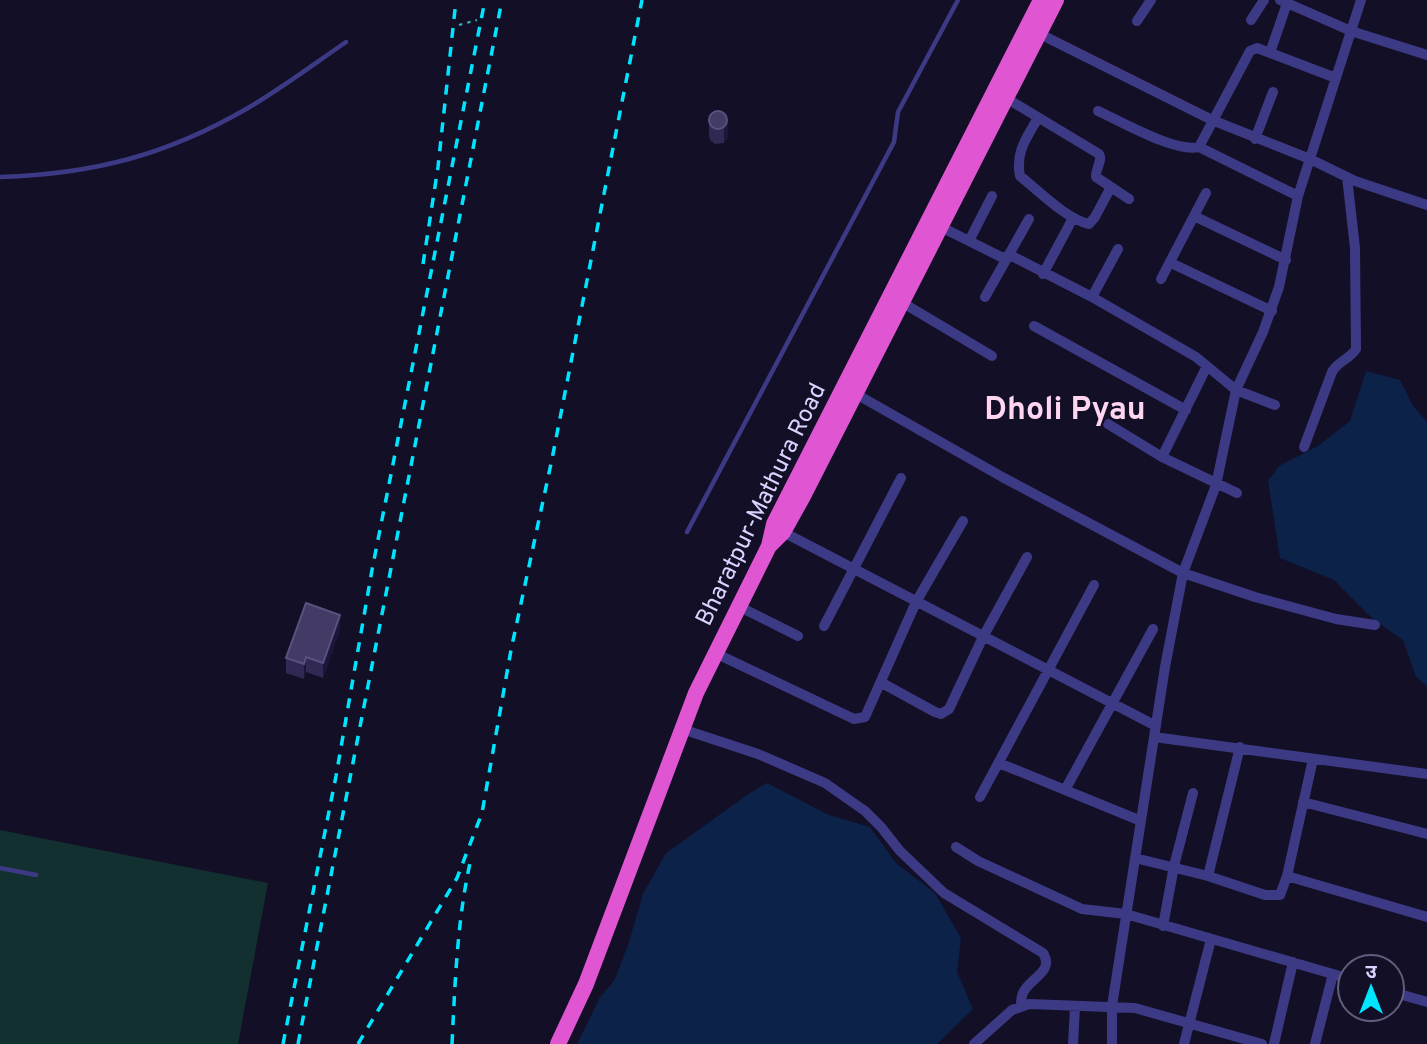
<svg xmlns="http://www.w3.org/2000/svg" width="1427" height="1044" font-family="Overpass,'Noto Sans Devanagari',sans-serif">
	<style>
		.green { fill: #12302f }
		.water { fill: #0c2248 }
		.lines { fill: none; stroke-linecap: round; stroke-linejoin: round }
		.path { stroke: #2fb8b0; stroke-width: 2; stroke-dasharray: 3.5 5; stroke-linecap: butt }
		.service { stroke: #3d3a85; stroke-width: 4.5 }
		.minor { stroke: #3d3a85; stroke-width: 10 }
		.trunk { stroke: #e055d1; stroke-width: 16 }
		.rail { stroke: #00e5ff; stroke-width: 3.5; stroke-dasharray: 10 9; stroke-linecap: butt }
		.wall { fill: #312854 }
		.shaded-wall { fill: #1d163a }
		.building { fill: #433a66; stroke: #5a527e; stroke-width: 2 }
		.labels { text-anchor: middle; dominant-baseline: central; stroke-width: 5; stroke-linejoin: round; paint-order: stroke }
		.street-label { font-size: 24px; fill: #d9d4ff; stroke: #130f26 }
		.district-label { font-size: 32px; font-weight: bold; fill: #ffd6f0; stroke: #130f26 }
	</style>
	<rect width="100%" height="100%" fill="#130f26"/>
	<path class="green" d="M 0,830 L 268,883 L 238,1044 L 0,1044 Z"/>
	<path class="water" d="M 1366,371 L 1400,380 L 1413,406 L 1427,422 L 1427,686 L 1416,677 L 1403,640 L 1374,620 L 1334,580 L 1280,558 L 1268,481 L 1279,466 L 1318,446 L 1350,421 Z
		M 767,783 L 829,815 L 870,827 L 896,863 L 935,893 L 961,938 L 957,972 L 973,1009 L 937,1044 L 577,1044 L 600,997 L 614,981 L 628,945 L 643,894 L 666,853 L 747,795 Z"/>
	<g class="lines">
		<path class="path" d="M 459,25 L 477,20"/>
		<path class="service" d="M 0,177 C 94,174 167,155 248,108 C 282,88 314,64 346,42
			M 687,532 L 894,142 L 898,112 L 958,0
			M 0,868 L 36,875"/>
		<path class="minor" d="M 1280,0 L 1351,31 L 1427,55
			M 1251,20 L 1264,0
			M 1137,21 L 1151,0
			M 1038,33 L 1212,120 L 1310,159 L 1355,181 L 1427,205
			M 1270,53 L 1287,3
			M 1006,98 L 1099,154 C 1103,161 1095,169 1096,177 L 1111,187
			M 1098,111 C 1122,122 1176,153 1199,147 L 1250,51 L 1257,48 L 1336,78
			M 1038,118 C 1027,137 1015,152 1020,176 C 1039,191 1066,219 1089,224 L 1095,217 L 1111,187 L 1129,199
			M 1255,139 L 1273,92
			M 1199,147 L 1298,196
			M 1194,216 L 1286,260
			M 941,227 L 1001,257 L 1014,257 L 1092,297 L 1196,357 L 1236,390 L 1275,405
			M 969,241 L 992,196
			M 1171,263 L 1272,311
			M 1043,274 L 1073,218
			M 1161,279 L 1206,193
			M 985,297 L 1029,219
			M 1092,297 L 1118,249
			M 903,303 L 992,356
			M 1034,326 L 1186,410
			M 856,394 L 1004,478 L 1183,573 L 1255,597 L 1336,619 L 1375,625
			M 1108,424 L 1162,457 L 1237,493
			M 1304,447 L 1332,372 C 1338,361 1350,359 1356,349 L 1355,248 L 1347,177
			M 1162,457 L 1207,366
			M 783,532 L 1156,726
			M 738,606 L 798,636
			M 824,626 L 901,478
			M 715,653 L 854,719 L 865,717 L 916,602 L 963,521
			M 882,683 L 935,712 L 941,714 L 949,709 L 983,637 L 1027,557
			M 682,729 L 758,754 L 825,783 L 865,811 L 881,827 L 900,851 L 944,893 L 1043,953 C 1055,972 1029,978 1023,993 C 1022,995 1021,1002 1021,1005
			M 1154,737 L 1427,774
			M 999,763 L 1141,821
			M 1065,790 L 1153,629
			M 980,797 L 1094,585
			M 1303,802 L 1427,834
			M 956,847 L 978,861 L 1082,909 L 1126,914 L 1350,979
			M 1135,858 L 1208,876 L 1265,895 L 1280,895 L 1287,876 L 1313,759
			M 1208,876 L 1240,747
			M 1287,876 L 1427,917
			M 1163,926 L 1174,866 L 1193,793
			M 1392,992 L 1427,1002
			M 974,1044 L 1012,1010 L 1029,1004 L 1135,1008 L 1262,1044
			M 1073,1044 L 1075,1007
			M 1112,1044 L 1112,1006 L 1165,667 L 1183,573 L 1216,485 L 1236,390 L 1263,332 L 1279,287 L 1298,196 L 1361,0
			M 1184,1044 L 1211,939
			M 1274,1044 L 1293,962
			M 1315,1044 L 1333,974"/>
		<path class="trunk" d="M 769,546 L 783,532 L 802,498 L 1056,0
			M 558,1044 L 586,984 L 696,693 L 769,546 L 774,524 L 1041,0"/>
		<path class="rail" d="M 423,264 L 438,167 L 456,0
			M 283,1044 L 336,776 L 372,570 L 485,0
			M 298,1044 L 502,0
			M 358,1044 L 457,878 L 482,813 L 511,650 L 552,459 L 642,0
			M 452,1044 C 455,984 457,922 470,863"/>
	</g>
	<path class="wall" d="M 720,110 L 728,138 L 724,143 L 715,144 L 710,140 L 709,134 L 709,119 Z
		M 340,630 L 323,678 L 306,672 L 304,679 L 286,673 L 286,658 Z"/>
	<path class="shaded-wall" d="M 728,122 L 728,138 L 724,143 L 724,128 Z
		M 340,615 L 340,630 L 323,678 L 323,663 Z
		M 306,657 L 306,672 L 304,679 L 304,664 Z"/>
	<path class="building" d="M709 120a9 9 0 1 1 18 0a9 9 0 1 1-18 0Z
		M 306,603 L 340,615 L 323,663 L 306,657 L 304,664 L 286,658 Z"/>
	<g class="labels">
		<g class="street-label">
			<text transform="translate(762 505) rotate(-64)">Bharatpur-Mathura Road</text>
		</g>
		<g class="district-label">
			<text x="1065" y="411">Dholi Pyau</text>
		</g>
	</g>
	<g transform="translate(1371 988)"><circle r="33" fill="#130f26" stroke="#625e7d" stroke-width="2"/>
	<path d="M0-5L12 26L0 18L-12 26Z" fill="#00e5ff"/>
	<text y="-10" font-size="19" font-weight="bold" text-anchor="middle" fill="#d9d4ff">उ</text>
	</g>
</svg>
